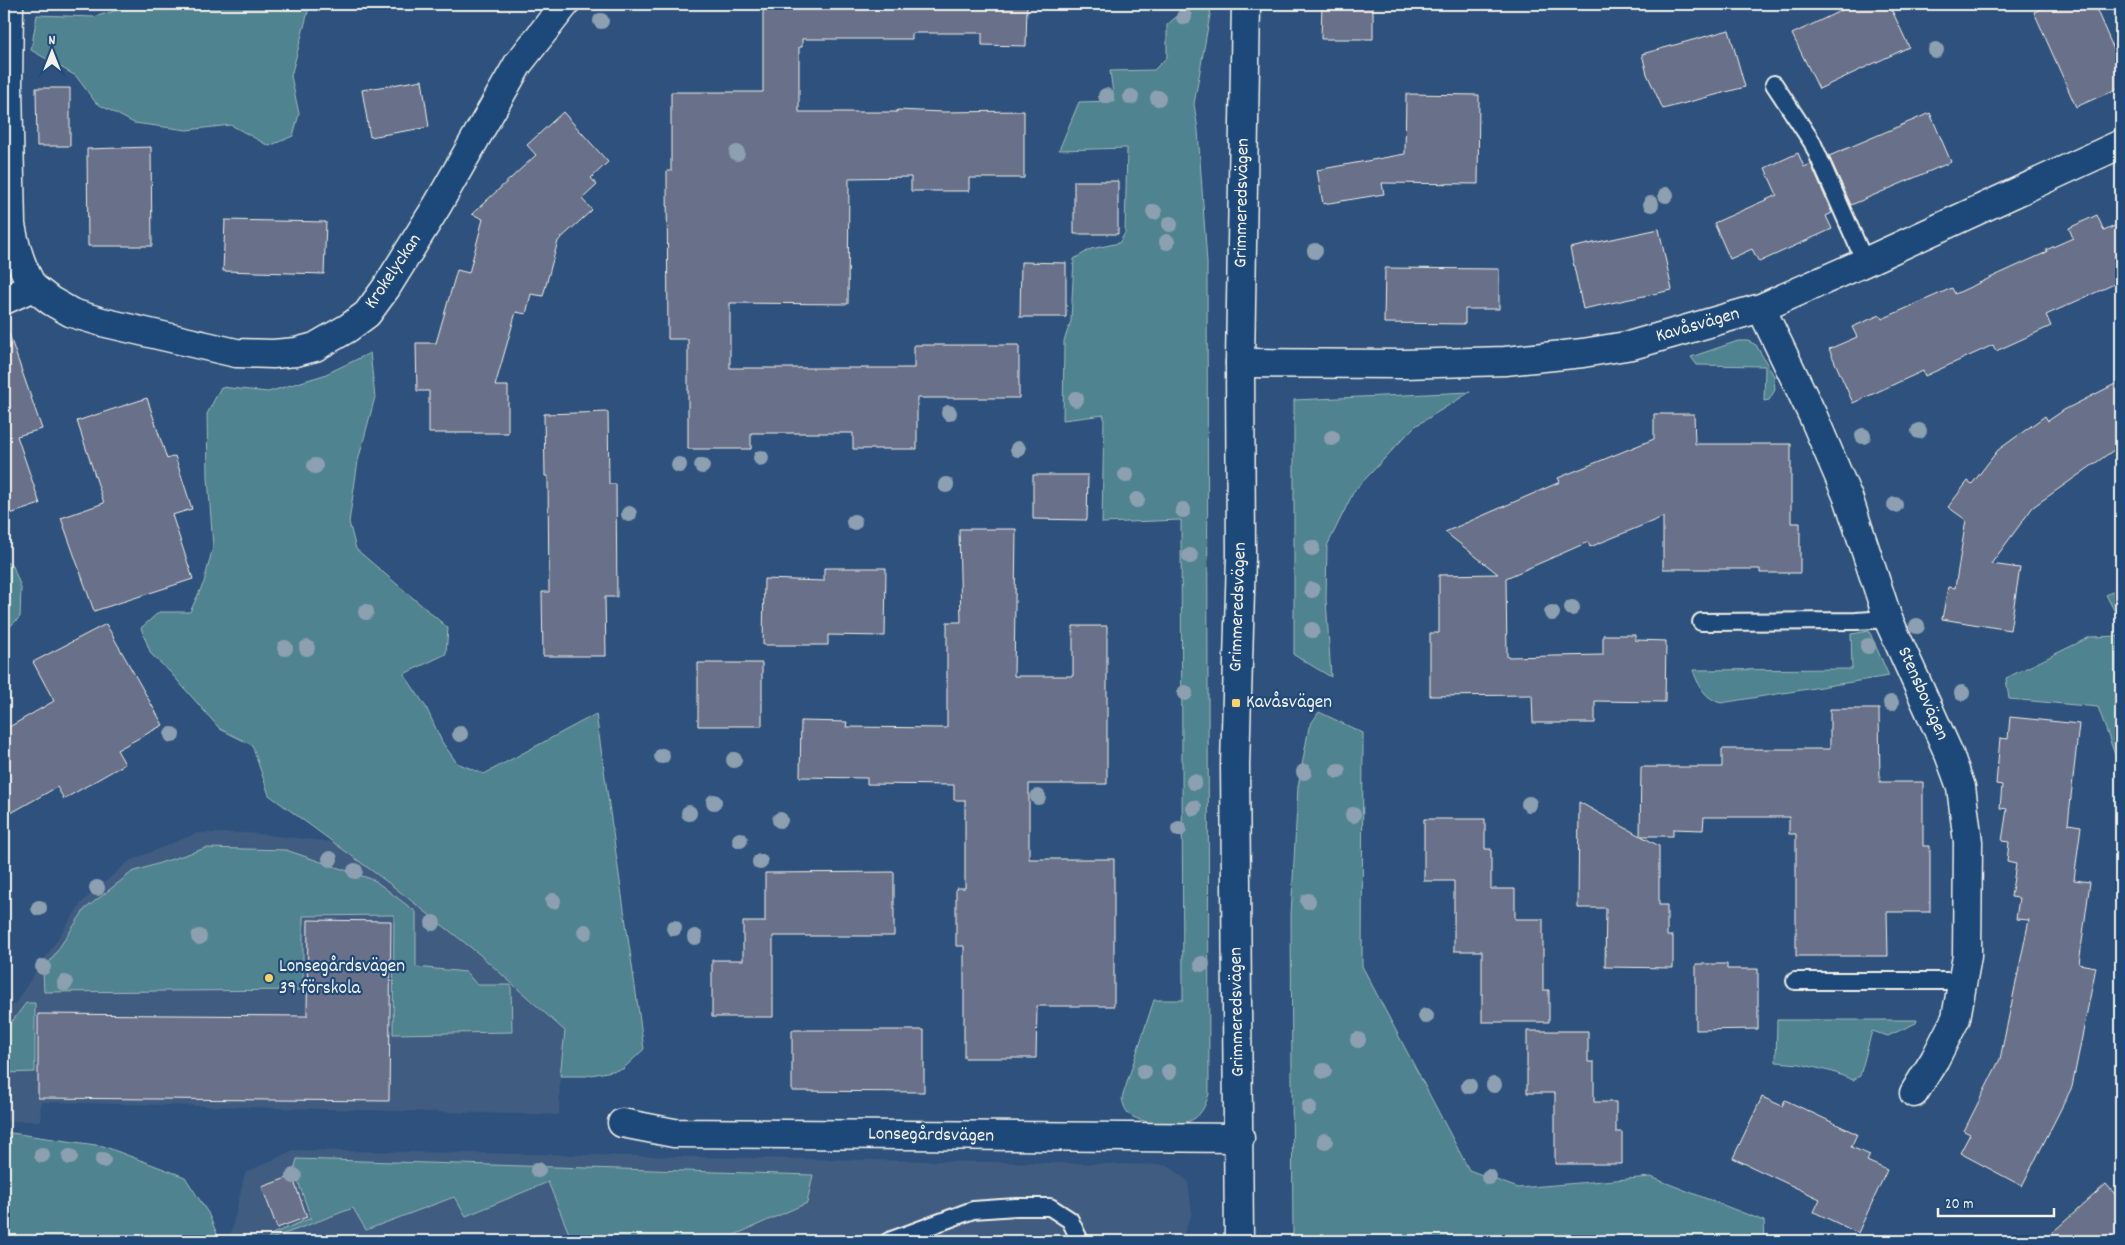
<svg xmlns="http://www.w3.org/2000/svg" width="2125" height="1245" font-family="Dekko,sans-serif">
	<style>
		.built { fill: #3f5b81 }
		.green { fill: #50838f; stroke: #a2babc }
		.building { fill: #68708a; stroke: #f4f1e8 }
		.lines { fill: none; stroke-linecap: round; stroke-linejoin: round }
		.lane-casing { stroke: #f4f1e8; stroke-width: 20 }
		.street-casing { stroke: #f4f1e8; stroke-width: 31 }
		.secondary-casing { stroke: #f4f1e8; stroke-width: 31 }
		.lane { stroke: #1f4a7a; stroke-width: 16 }
		.street { stroke: #1f4a7a; stroke-width: 28 }
		.secondary { stroke: #1f4a7a; stroke-width: 28 }
		.tree { fill: #8da0b1 }
		.poi-dot { fill: #ffd166; stroke: #1f4a7a; stroke-width: 2 }
		.labels { text-anchor: middle; dominant-baseline: central; stroke-width: 4.5; stroke-linejoin: round; paint-order: stroke }
		.street-label { font-size: 19px; fill: #f4f1e8; stroke: #1f4a7a }
		.poi-label { font-size: 19px; fill: #f4f1e8; stroke: #1f4a7a; text-anchor: start }
	</style>
	<rect width="100%" height="100%" fill="#2e527d"/>
	<filter id="ink" filterUnits="userSpaceOnUse"><feTurbulence type="fractalNoise" baseFrequency=".02" numOctaves="2"/><feDisplacementMap in="SourceGraphic" scale="10" xChannelSelector="R" yChannelSelector="G"/><feConvolveMatrix kernelMatrix="1 2 1 2 8 2 1 2 1" color-interpolation-filters="sRGB"/></filter>
	<g filter="url(#ink)">
		<path class="built" d="M 197,833 L 250,833 L 334,842 L 390,884 L 479,954 L 565,1031 L 560,1076 L 559,1115 L 41,1102 L 40,1121 L 4,1121 L 4,1014 L 16,1002 L 82,902 L 129,861 Z
			M 293,1150 L 1167,1165 L 1188,1181 L 1192,1213 L 1181,1241 L 229,1241 L 245,1173 Z"/>
		<path class="green" d="M 132,4 L 310,4 L 291,76 L 299,114 L 293,136 L 269,146 L 231,125 L 187,130 L 134,123 L 96,103 L 76,76 L 31,50 L 37,15 L 94,17 L 131,6 Z
			M 1191,4 L 1212,4 L 1194,104 L 1198,130 L 1207,263 L 1209,1094 C 1206,1103 1203,1112 1195,1118 C 1182,1128 1144,1125 1130,1115 C 1125,1111 1123,1104 1122,1098 L 1154,1000 L 1183,1000 L 1181,520 L 1102,523 L 1104,415 L 1063,420 L 1064,341 L 1071,321 L 1074,259 L 1091,249 L 1119,243 L 1125,233 L 1127,148 L 1059,150 L 1079,102 L 1114,101 L 1110,71 L 1154,70 L 1167,57 L 1167,25 Z
			M 1738,341 L 1748,341 L 1756,345 L 1774,376 L 1775,390 L 1769,400 L 1764,401 L 1765,366 L 1697,365 L 1691,357 Z
			M 370,353 L 375,397 L 358,461 L 349,522 L 356,549 L 448,628 L 446,654 L 404,674 L 426,707 L 442,742 L 457,763 L 484,774 L 596,714 L 644,1049 L 623,1069 L 586,1076 L 560,1076 L 565,1031 L 479,954 L 390,884 L 269,795 L 252,745 L 220,729 L 170,672 L 151,654 L 141,628 L 159,612 L 190,612 L 204,582 L 213,547 L 208,477 L 207,414 L 221,387 L 268,392 L 324,375 Z
			M 1470,392 L 1414,427 L 1354,491 L 1327,546 L 1326,599 L 1331,677 L 1294,655 L 1294,400 Z
			M 4,561 L 13,566 L 21,588 L 20,617 L 4,632 Z
			M 2121,587 L 2121,623 L 2106,595 Z
			M 1869,631 L 1889,676 L 1721,703 C 1705,699 1698,685 1693,670 L 1852,669 L 1851,634 Z
			M 2121,636 L 2121,881 L 2116,881 L 2120,769 L 2098,707 L 2009,699 L 2006,678 L 2090,637 Z
			M 1319,712 L 1363,733 L 1362,966 L 1469,1170 L 1518,1188 L 1651,1177 L 1764,1221 L 1765,1241 L 1293,1241 L 1291,915 L 1298,787 L 1309,727 Z
			M 206,848 L 286,850 L 374,880 L 416,912 L 416,967 L 466,972 L 477,985 L 511,985 L 512,1032 L 393,1034 L 394,915 L 303,916 L 303,990 L 44,992 L 43,972 L 85,909 L 132,872 Z
			M 26,1003 L 35,1003 L 35,1072 L 4,1073 L 4,1032 Z
			M 1777,1020 L 1917,1020 L 1916,1023 L 1888,1036 L 1872,1031 L 1860,1076 L 1853,1080 L 1833,1072 L 1800,1064 L 1776,1062 Z
			M 4,1132 L 103,1146 L 185,1177 L 208,1213 L 220,1241 L 4,1241 Z
			M 297,1159 L 813,1175 L 807,1203 L 721,1241 L 572,1241 L 548,1182 L 466,1216 L 454,1197 L 366,1230 L 353,1208 L 266,1241 L 272,1234 L 311,1218 L 294,1170 Z"/>
		<path class="building" d="M 763,4 L 1027,4 L 1026,46 L 982,45 L 982,33 L 912,33 L 912,39 L 802,39 L 802,47 L 799,47 L 799,112 L 897,112 L 897,110 L 943,112 L 1024,111 L 1024,178 L 969,178 L 969,191 L 911,191 L 911,177 L 849,178 L 848,304 L 730,303 L 730,368 L 914,368 L 914,345 L 1019,345 L 1019,398 L 917,398 L 917,449 L 853,449 L 853,433 L 751,433 L 751,449 L 688,449 L 688,339 L 668,339 L 667,171 L 671,171 L 671,92 L 763,92 Z
			M 1322,4 L 1373,4 L 1373,39 L 1321,39 Z
			M 1855,4 L 1889,4 L 1909,47 L 1819,89 L 1792,34 Z
			M 2053,4 L 2094,4 L 2121,66 L 2121,87 L 2076,107 L 2034,12 Z
			M 1729,30 L 1745,87 L 1663,109 L 1647,74 L 1642,54 Z
			M 422,80 L 429,127 L 370,137 L 362,90 Z
			M 36,88 L 70,88 L 70,146 L 37,146 Z
			M 1406,94 L 1479,95 L 1478,184 L 1382,183 L 1384,194 L 1323,204 L 1317,170 L 1405,154 Z
			M 563,112 L 608,162 L 591,178 L 597,185 L 582,199 L 592,210 L 558,241 L 543,296 L 531,294 L 526,314 L 516,312 L 495,386 L 508,386 L 508,433 L 429,433 L 429,391 L 417,391 L 416,343 L 436,343 L 457,270 L 469,273 L 483,219 L 472,214 L 536,155 L 527,145 Z
			M 1930,113 L 1951,162 L 1851,205 L 1829,156 Z
			M 151,147 L 152,246 L 88,246 L 87,149 Z
			M 1798,153 L 1804,167 L 1811,164 L 1832,213 L 1826,216 L 1832,229 L 1759,262 L 1752,249 L 1730,259 L 1714,223 L 1777,195 L 1765,168 Z
			M 1074,181 L 1118,181 L 1118,234 L 1074,234 Z
			M 2097,215 L 2104,231 L 2121,223 L 2121,281 L 2046,315 L 2051,326 L 1996,351 L 1993,345 L 1925,376 L 1923,371 L 1853,403 L 1829,349 L 1857,337 L 1852,327 L 1880,315 L 1882,319 L 1952,288 L 1955,294 L 2047,252 L 2046,250 L 2073,238 L 2069,228 Z
			M 225,220 L 326,222 L 324,274 L 223,271 Z
			M 1659,229 L 1672,290 L 1583,309 L 1570,248 Z
			M 1021,262 L 1066,263 L 1066,317 L 1020,317 Z
			M 1385,268 L 1499,269 L 1499,309 L 1465,309 L 1465,324 L 1384,323 Z
			M 9,334 L 42,429 L 17,436 L 40,504 L 10,514 L 4,495 L 4,335 Z
			M 2121,381 L 2121,445 L 2033,507 L 1991,564 L 2020,568 L 2010,630 L 1942,619 L 1948,587 L 1955,588 L 1966,520 L 1948,507 L 1968,481 L 1972,484 L 1998,450 L 2045,416 L 2048,421 L 2064,410 Z
			M 147,398 L 167,459 L 175,456 L 192,509 L 172,515 L 193,579 L 94,611 L 61,518 L 104,503 L 77,421 Z
			M 608,412 L 609,484 L 616,484 L 617,597 L 605,597 L 606,656 L 543,656 L 542,592 L 549,592 L 548,476 L 545,476 L 544,414 Z
			M 1654,414 L 1694,414 L 1695,444 L 1791,444 L 1791,523 L 1800,523 L 1800,573 L 1760,573 L 1760,569 L 1663,569 L 1663,517 L 1590,547 L 1588,542 L 1506,578 L 1507,657 L 1603,655 L 1603,635 L 1635,635 L 1635,640 L 1666,641 L 1665,702 L 1595,701 L 1595,723 L 1533,723 L 1532,695 L 1430,696 L 1430,633 L 1439,633 L 1439,575 L 1498,574 L 1445,532 L 1560,482 L 1558,478 L 1654,439 Z
			M 1033,475 L 1088,475 L 1087,520 L 1033,519 Z
			M 959,529 L 1016,529 L 1014,676 L 1073,676 L 1073,626 L 1107,626 L 1107,784 L 1029,784 L 1029,859 L 1114,859 L 1114,1006 L 1037,1006 L 1036,1058 L 964,1058 L 964,946 L 956,946 L 956,888 L 965,888 L 965,800 L 954,800 L 954,785 L 867,784 L 867,778 L 800,777 L 801,721 L 847,722 L 846,727 L 947,728 L 947,622 L 961,622 Z
			M 824,568 L 886,568 L 885,636 L 828,635 L 828,645 L 763,645 L 764,579 L 824,581 Z
			M 106,624 L 163,725 L 117,750 L 125,764 L 64,799 L 57,787 L 4,817 L 4,730 L 54,701 L 33,662 Z
			M 698,663 L 762,663 L 762,726 L 698,726 Z
			M 1830,709 L 1879,709 L 1880,782 L 1923,782 L 1923,846 L 1930,846 L 1930,912 L 1887,912 L 1888,956 L 1796,956 L 1796,834 L 1789,834 L 1789,817 L 1704,817 L 1703,830 L 1673,829 L 1673,836 L 1641,836 L 1659,846 L 1659,905 L 1667,905 L 1667,936 L 1673,936 L 1673,968 L 1605,967 L 1606,908 L 1578,908 L 1579,802 L 1640,836 L 1641,767 L 1722,767 L 1722,749 L 1830,749 Z
			M 2010,717 L 2079,724 L 2068,824 L 2081,826 L 2074,880 L 2090,882 L 2079,964 L 2096,967 L 2072,1087 L 2022,1186 L 1960,1153 L 1970,1134 L 1964,1131 L 2000,1059 L 2029,920 L 2016,919 L 2019,898 L 2011,897 L 2016,864 L 2007,862 L 2009,842 L 2002,841 L 2007,809 L 2000,808 L 2002,785 L 1996,784 L 2000,738 L 2008,739 Z
			M 1424,819 L 1485,819 L 1485,849 L 1491,849 L 1491,889 L 1515,889 L 1515,919 L 1543,919 L 1543,990 L 1549,990 L 1549,1022 L 1482,1022 L 1482,951 L 1454,951 L 1454,881 L 1424,881 Z
			M 894,872 L 894,936 L 773,936 L 773,1017 L 712,1017 L 712,960 L 743,960 L 743,922 L 765,922 L 765,873 Z
			M 308,920 L 391,921 L 389,1101 L 38,1098 L 38,1014 L 307,1016 Z
			M 1696,964 L 1727,964 L 1727,969 L 1758,969 L 1758,1029 L 1696,1030 Z
			M 792,1030 L 924,1030 L 924,1092 L 792,1091 Z
			M 1527,1031 L 1588,1031 L 1588,1062 L 1594,1062 L 1594,1102 L 1616,1102 L 1616,1132 L 1622,1132 L 1622,1164 L 1555,1164 L 1555,1093 L 1527,1093 Z
			M 1762,1097 L 1782,1106 L 1785,1100 L 1857,1134 L 1851,1147 L 1870,1155 L 1867,1161 L 1887,1170 L 1858,1233 L 1814,1212 L 1820,1199 L 1733,1158 Z
			M 292,1176 L 307,1217 L 277,1228 L 262,1187 Z
			M 2106,1184 L 2121,1201 L 2121,1241 L 2043,1241 Z"/>
		<g class="lines">
			<defs>
				<path id="lane" d="M 1774,84 L 1812,142 L 1865,262
					M 1701,622 L 1856,621 L 1888,619
					M 1795,981 L 1962,981
					M 889,1241 L 973,1210 L 1016,1207 L 1050,1207 L 1070,1220 L 1080,1241"/>
				<path id="street" d="M 9,4 L 8,87 L 11,225 C 15,248 21,267 33,287
					M 4,300 L 33,287 L 51,301 L 72,313 L 102,322 L 236,353 L 273,354 L 296,352 L 315,347 L 348,328 L 367,314 L 386,288 L 437,206 L 518,64 L 565,4
					M 1761,308 L 1813,416 L 1849,500 L 1888,619 L 1949,754 L 1961,787 L 1968,842 L 1967,956 L 1956,1018 L 1935,1059 L 1914,1093
					M 1240,363 L 1404,364 L 1505,361 L 1583,353 L 1632,345 L 1761,308 L 1865,262 L 2121,144
					M 622,1123 L 674,1133 L 1240,1138"/>
				<path id="secondary" d="M 1239,1241 L 1235,765 L 1241,557 L 1240,363 L 1246,4"/>
			</defs>
			<use href="#lane" class="lane-casing"/>
			<use href="#street" class="street-casing"/>
			<use href="#secondary" class="secondary-casing"/>
			<use href="#lane" class="lane"/>
			<use href="#street" class="street"/>
			<use href="#secondary" class="secondary"/>
		</g>
		<g class="tree">
			<circle cx="1184" cy="17" r="8"/>
			<circle cx="601" cy="21" r="8"/>
			<circle cx="1936" cy="50" r="8"/>
			<circle cx="1106" cy="96" r="8"/>
			<circle cx="1131" cy="97" r="8"/>
			<circle cx="1158" cy="98" r="8"/>
			<circle cx="737" cy="153" r="8"/>
			<circle cx="1666" cy="195" r="8"/>
			<circle cx="1651" cy="204" r="8"/>
			<circle cx="1154" cy="212" r="8"/>
			<circle cx="1170" cy="224" r="8"/>
			<circle cx="1167" cy="242" r="8"/>
			<circle cx="1315" cy="251" r="8"/>
			<circle cx="1076" cy="399" r="8"/>
			<circle cx="949" cy="413" r="8"/>
			<circle cx="1919" cy="431" r="8"/>
			<circle cx="1863" cy="436" r="8"/>
			<circle cx="1332" cy="438" r="8"/>
			<circle cx="1018" cy="449" r="8"/>
			<circle cx="761" cy="458" r="8"/>
			<circle cx="679" cy="465" r="8"/>
			<circle cx="315" cy="466" r="8"/>
			<circle cx="702" cy="466" r="8"/>
			<circle cx="1126" cy="475" r="8"/>
			<circle cx="946" cy="485" r="8"/>
			<circle cx="1137" cy="500" r="8"/>
			<circle cx="1895" cy="505" r="8"/>
			<circle cx="1183" cy="510" r="8"/>
			<circle cx="629" cy="514" r="8"/>
			<circle cx="854" cy="522" r="8"/>
			<circle cx="1312" cy="548" r="8"/>
			<circle cx="1190" cy="556" r="8"/>
			<circle cx="1312" cy="590" r="8"/>
			<circle cx="1572" cy="608" r="8"/>
			<circle cx="366" cy="612" r="8"/>
			<circle cx="1552" cy="613" r="8"/>
			<circle cx="1917" cy="626" r="8"/>
			<circle cx="1312" cy="630" r="8"/>
			<circle cx="1868" cy="646" r="8"/>
			<circle cx="285" cy="648" r="8"/>
			<circle cx="307" cy="648" r="8"/>
			<circle cx="1185" cy="693" r="8"/>
			<circle cx="1962" cy="693" r="8"/>
			<circle cx="1891" cy="703" r="8"/>
			<circle cx="460" cy="734" r="8"/>
			<circle cx="172" cy="735" r="8"/>
			<circle cx="662" cy="756" r="8"/>
			<circle cx="734" cy="760" r="8"/>
			<circle cx="1338" cy="771" r="8"/>
			<circle cx="1304" cy="772" r="8"/>
			<circle cx="1194" cy="782" r="8"/>
			<circle cx="1038" cy="797" r="8"/>
			<circle cx="714" cy="802" r="8"/>
			<circle cx="1529" cy="804" r="8"/>
			<circle cx="1194" cy="808" r="8"/>
			<circle cx="689" cy="813" r="8"/>
			<circle cx="1353" cy="815" r="8"/>
			<circle cx="780" cy="820" r="8"/>
			<circle cx="1179" cy="829" r="8"/>
			<circle cx="740" cy="840" r="8"/>
			<circle cx="330" cy="859" r="8"/>
			<circle cx="760" cy="862" r="8"/>
			<circle cx="355" cy="871" r="8"/>
			<circle cx="97" cy="888" r="8"/>
			<circle cx="553" cy="901" r="8"/>
			<circle cx="1308" cy="901" r="8"/>
			<circle cx="39" cy="908" r="8"/>
			<circle cx="433" cy="923" r="8"/>
			<circle cx="674" cy="928" r="8"/>
			<circle cx="585" cy="932" r="8"/>
			<circle cx="199" cy="937" r="8"/>
			<circle cx="695" cy="937" r="8"/>
			<circle cx="1202" cy="964" r="8"/>
			<circle cx="43" cy="967" r="8"/>
			<circle cx="65" cy="983" r="8"/>
			<circle cx="1426" cy="1016" r="8"/>
			<circle cx="1358" cy="1040" r="8"/>
			<circle cx="1324" cy="1071" r="8"/>
			<circle cx="1144" cy="1072" r="8"/>
			<circle cx="1169" cy="1072" r="8"/>
			<circle cx="1494" cy="1085" r="8"/>
			<circle cx="1469" cy="1086" r="8"/>
			<circle cx="1309" cy="1108" r="8"/>
			<circle cx="1325" cy="1141" r="8"/>
			<circle cx="42" cy="1155" r="8"/>
			<circle cx="70" cy="1157" r="8"/>
			<circle cx="103" cy="1160" r="8"/>
			<circle cx="538" cy="1170" r="8"/>
			<circle cx="294" cy="1176" r="8"/>
			<circle cx="1489" cy="1177" r="8"/>
		</g>
	</g>
	<g class="poi-dot">
		<rect x="1231" y="698" width="10" height="10" rx="2.5"/>
		<circle cx="269" cy="978" r="5"/>
	</g>
	<g class="labels">
		<g class="street-label">
			<text transform="translate(1243 203) rotate(-89)">Grimmeredsvägen</text>
			<text transform="translate(394 272) rotate(-56)">Krokelyckan</text>
			<text transform="translate(1698 326) rotate(-16)">Kavåsvägen</text>
			<text transform="translate(1239 607) rotate(-88)">Grimmeredsvägen</text>
			<text transform="translate(1922 694) rotate(66)">Stensbovägen</text>
			<text transform="translate(1238 1012) rotate(-91)">Grimmeredsvägen</text>
			<text transform="translate(931 1136) rotate(1)">Lonsegårdsvägen</text>
		</g>
		<g class="poi-label">
			<text x="1246" y="703">Kavåsvägen</text>
			<text x="279" y="967">Lonsegårdsvägen<tspan x="279" dy="22">39 förskola</tspan></text>
		</g>
	</g>
	<rect width="2125" height="1245" fill="none" stroke="#1f4a7a" stroke-width="20"/>
	<rect x="10" y="10" width="2105" height="1225" fill="none" stroke="#f4f1e8" stroke-width="2" filter="url(#ink)"/>
	<g transform="translate(52 52)" stroke="#1f4a7a" stroke-width="4" paint-order="stroke">
	<path d="M0-4L9 19L0 12L-9 19Z" fill="#f4f1e8"/>
	<text y="-8" font-size="14" font-weight="bold" text-anchor="middle" fill="#f4f1e8">N</text>
	</g>
	<path d="M1938 1208v8h116v-8" fill="none" stroke="#f4f1e8" stroke-width="2.5"/>
	<text x="1945" y="1208" font-size="15" fill="#f4f1e8" stroke="#1f4a7a" stroke-width="4" paint-order="stroke">20 m</text>
</svg>
